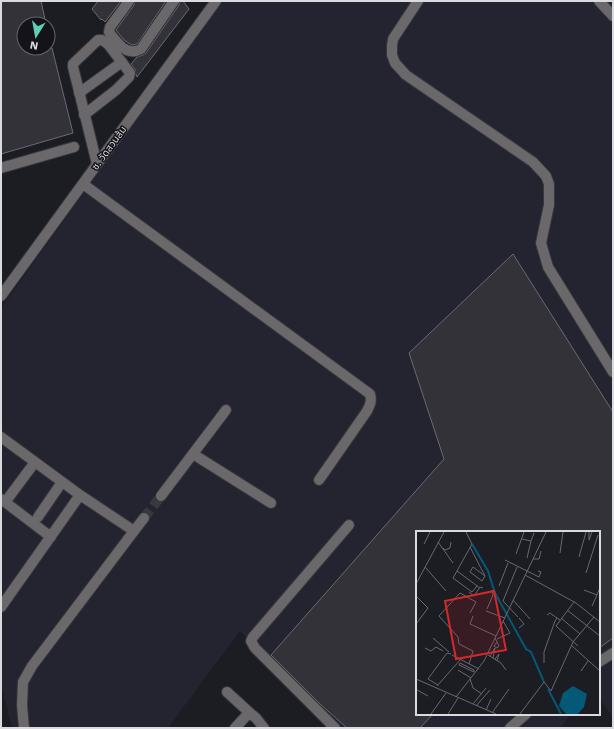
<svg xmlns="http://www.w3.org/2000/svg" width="614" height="729" font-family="'Work Sans','Noto Sans Thai',sans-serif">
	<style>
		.built { fill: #242430 }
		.building { fill: #333239; stroke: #6b6a72 }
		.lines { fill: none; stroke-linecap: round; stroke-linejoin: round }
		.minor-tunnel { stroke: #38393f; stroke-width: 10; stroke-dasharray: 10 5; stroke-linecap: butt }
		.minor-casing { stroke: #37373d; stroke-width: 12 }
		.minor { stroke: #6a686a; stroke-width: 10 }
		.labels { text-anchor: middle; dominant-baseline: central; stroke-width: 3; stroke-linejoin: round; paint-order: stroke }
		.street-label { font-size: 10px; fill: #dadbdf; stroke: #131319 }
		.inset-river { fill: none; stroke: #035976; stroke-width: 2 }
		.inset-road { fill: none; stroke: #68686e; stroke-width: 1 }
		.view { fill: #d62828; fill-opacity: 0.15; stroke: #d62828; stroke-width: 2 }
		.inset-edge { fill: none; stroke: #dadbdf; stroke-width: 2 }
	</style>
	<rect width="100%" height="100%" fill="#1c1c23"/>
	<path class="built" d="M 222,1 L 613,1 L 613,717 L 599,698 L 599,532 L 417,532 L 417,714 L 571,714 L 560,728 L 334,728 L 240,631 L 168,728 L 12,728 L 1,684 L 1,308 Z"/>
	<path class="building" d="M 1,1 L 41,1 L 46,24 L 24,24 L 24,48 L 52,48 L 73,133 L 1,154 Z
		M 98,1 L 121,1 L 105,22 L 102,19 L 101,20 L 92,9 Z
		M 135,1 L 166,1 L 137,44 L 132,45 L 124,40 L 116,30 L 134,5 Z
		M 180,1 L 183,1 L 189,9 L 137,77 L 136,75 L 135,69 L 131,64 L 137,57 L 143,55 L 146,53 L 179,5 Z
		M 513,254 L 613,412 L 613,638 L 599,648 L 599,532 L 417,532 L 417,714 L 433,714 L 420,728 L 347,728 L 319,703 L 271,655 L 444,459 L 409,353 Z"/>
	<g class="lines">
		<path class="minor-tunnel" d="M 144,518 L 161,496"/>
		<defs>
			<path id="minor" d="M 129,1 L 110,27 L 109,32 C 117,43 127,57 141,49 L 174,1
				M 418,1 L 393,39 L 392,46 L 392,55 L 395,63 L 406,75 L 533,162 L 546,176 L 549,184 L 549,205 L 541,243 L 548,267 L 613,372
				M 599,1 L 613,16
				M 79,93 L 122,62
				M 84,115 L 116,90 L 129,77 L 130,73 L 108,44 L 102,40 L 98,40 L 77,60 L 73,64 L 73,67 L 97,164
				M 1,168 L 74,147
				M 83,184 L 370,394 C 372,401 370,405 367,411 L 319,480
				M 1,296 L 216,1
				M 1,437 L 80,495 L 134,531 L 144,518
				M 193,454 L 271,503
				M 161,496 L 226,410
				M 9,497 L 35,462
				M 1,499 L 51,537
				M 38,517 L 62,482
				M 1,607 L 80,495
				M 599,662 L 613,653
				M 227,692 L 251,714
				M 24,728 L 22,705 L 23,682 L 32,666 L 134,531
				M 235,728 L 247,715 L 251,714 L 256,718 L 264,728
				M 335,728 L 255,648 L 251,641 L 253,637 L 349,525
				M 510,728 L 526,714"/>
		</defs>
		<use href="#minor" class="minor-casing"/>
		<use href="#minor" class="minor"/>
	</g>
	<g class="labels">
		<g class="street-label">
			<text transform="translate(109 148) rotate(-54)">ซ. วัดสวนส้ม</text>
		</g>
	</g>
	<g transform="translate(416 531)">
		<rect width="184" height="184" fill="#1c1c23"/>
		<path d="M 157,155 L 171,163 L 168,176 L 162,183 L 150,183 L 143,175 L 147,162 Z" fill="#035976"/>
		<path class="inset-river" d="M 56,13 L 72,40 L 79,62 L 110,118 L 115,121 L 128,151M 132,158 L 145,183"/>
		<path class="inset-road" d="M 50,1 L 56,13 L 37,47 L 56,61 L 61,55M 173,1 L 173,9 L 176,1M 106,8 L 115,10 L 118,2M 22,11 L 37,32M 8,13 L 14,1M 54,16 L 69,45 L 66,50 L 54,41 L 57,36 L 69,45M 27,17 L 29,19 L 34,17 L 35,11M 144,22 L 147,1M 100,23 L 108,1M 163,26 L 170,1M 111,27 L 115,10M 117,28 L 123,28 L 125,20M 89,29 L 123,46 L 125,41 L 122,40M 9,36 L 30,60M 101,36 L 87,70 L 102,86M 41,40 L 64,57M 170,42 L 182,4M 109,44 L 160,72 L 184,91M 0,53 L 28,1M 83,55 L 92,32M 168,59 L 181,64M 53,61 L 58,65 L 64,56 L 67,57M 0,65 L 12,77 L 0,93M 97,69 L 114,88M 158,71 L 140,95 L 162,115M 176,75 L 184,57M 71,78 L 77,64 L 76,59M 151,79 L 184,105M 70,80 L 89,87M 131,84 L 134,82 L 141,87M 57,85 L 54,93 L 80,105M 103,87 L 108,93 L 103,97M 145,87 L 164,103M 17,107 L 33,121M 79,107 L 83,115 L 81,117 L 78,115 L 81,111M 81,108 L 94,102 L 87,90M 155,114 L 184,140M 9,117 L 15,120 L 20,116 L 27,120M 36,124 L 63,138M 72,124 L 85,132 L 90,139M 74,125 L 79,117 L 77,127M 79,128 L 83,123 L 81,130M 44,132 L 58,139 L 58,141 L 43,134 ZM 128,132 L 128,121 L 139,90 L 141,87 L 144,89M 53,133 L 57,120 L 43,113 L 42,106 L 23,85 L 44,62 L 60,71 L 54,82M 42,139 L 55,147M 165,140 L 172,130M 0,148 L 80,183M 54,148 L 57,157 L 66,163M 22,154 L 12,148 L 31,122 L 35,123M 21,155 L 44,129M 1,159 L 12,165M 40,166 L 68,130 L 130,1M 57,173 L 70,157M 60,175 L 74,159M 70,179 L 75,168M 76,182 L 93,158M 15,183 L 30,162M 32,183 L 42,167M 104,183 L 128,151 L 135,160 L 157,111 L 178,86"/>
		<path class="view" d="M 78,60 L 90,119 L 40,128 L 29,70 Z"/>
		<rect width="184" height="184" class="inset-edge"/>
	</g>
	<rect width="614" height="729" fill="none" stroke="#dadbdf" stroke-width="4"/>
	<g transform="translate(36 36) rotate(191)"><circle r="19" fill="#131319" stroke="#636368"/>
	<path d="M0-3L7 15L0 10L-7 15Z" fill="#5eceb7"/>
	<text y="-6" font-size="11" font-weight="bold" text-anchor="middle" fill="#dadbdf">N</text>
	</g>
</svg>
